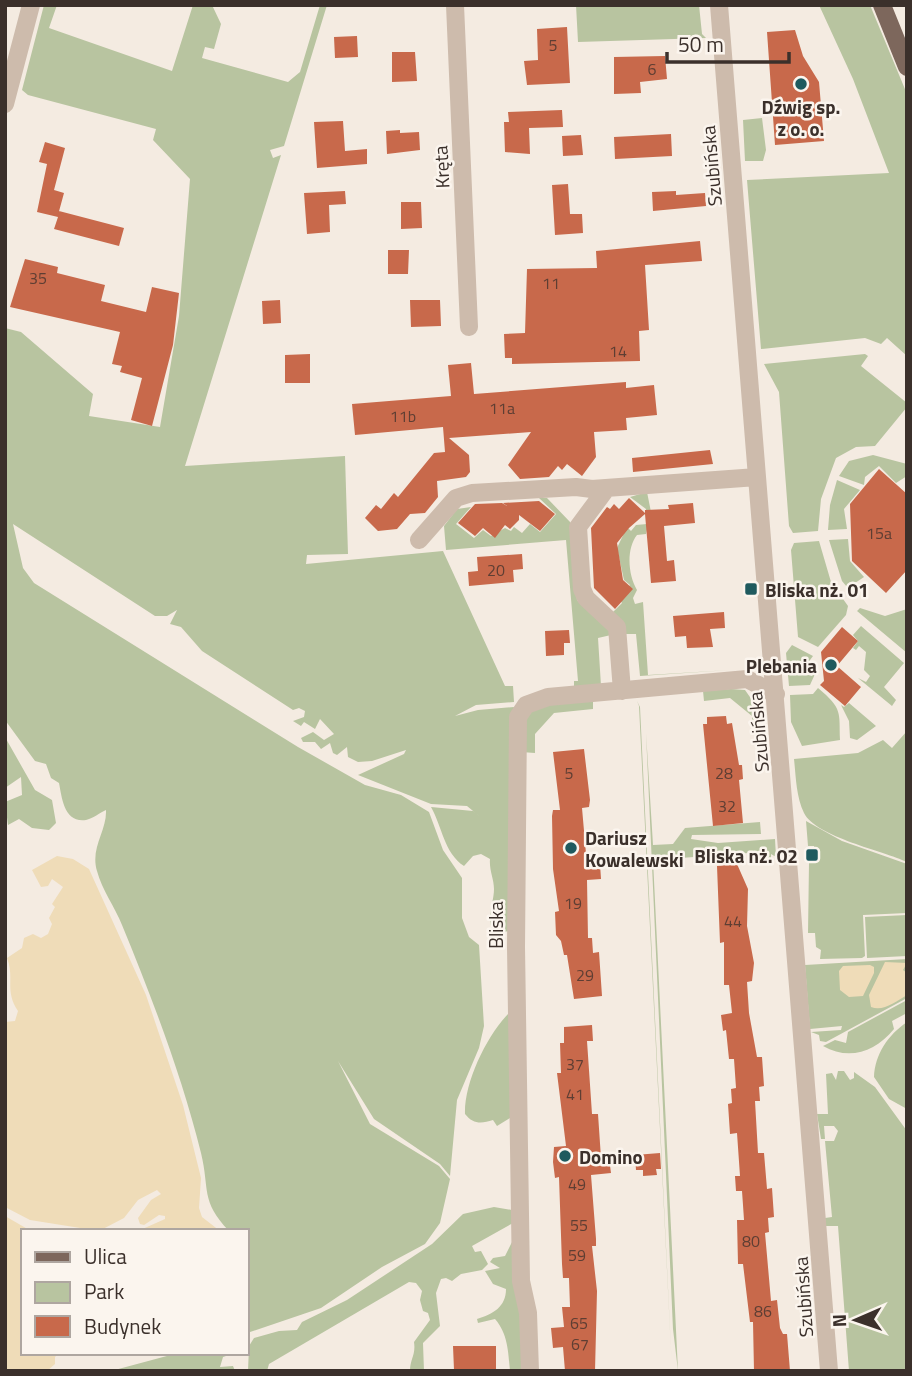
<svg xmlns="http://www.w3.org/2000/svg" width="912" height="1376" font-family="'Titillium Web',sans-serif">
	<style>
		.green { fill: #b8c4a0 }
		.sand { fill: #efdcb8 }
		.building { fill: #c8694b }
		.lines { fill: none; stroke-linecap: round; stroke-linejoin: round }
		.minor { stroke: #cdbbac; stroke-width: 18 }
		.primary { stroke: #7d675c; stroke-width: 18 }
		.poi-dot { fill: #1f5a5e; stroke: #fbf5ee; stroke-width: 2.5 }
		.labels { text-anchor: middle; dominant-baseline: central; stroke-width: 5; stroke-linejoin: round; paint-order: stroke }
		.number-label { font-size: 16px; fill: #5e3e33 }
		.poi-label { font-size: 19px; font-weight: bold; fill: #3b302b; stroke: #fbf5ee; text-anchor: start }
		.street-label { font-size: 19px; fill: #3b302b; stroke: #fbf5ee }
	</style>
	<rect width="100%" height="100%" fill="#f4ebe1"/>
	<path class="green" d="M 44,5 L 57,5 L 49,28 L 172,71 L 193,5 L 212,5 L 221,24 L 214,49 L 205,47 L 202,58 L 288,82 L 300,72 L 320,5 L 327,5 L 284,146 L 270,150 L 273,158 L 281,155 L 185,466 L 345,456 L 348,554 L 307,555 L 306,564 L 443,551 L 505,686 L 513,686 L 514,702 L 476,705 L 455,716 L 478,710 L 514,707 L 509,728 L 511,930 L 496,935 C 484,922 494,904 494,889 C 494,879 489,870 490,859 L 481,854 L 473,856 L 464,866 C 444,853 442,826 431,807 L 473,811 L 484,820 L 467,806 L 431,804 L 358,775 L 404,754 L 406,750 L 372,761 L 358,762 L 348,757 L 347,747 L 337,755 L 333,753 L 330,743 L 321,749 L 315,742 L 303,742 L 301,738 L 313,732 L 324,740 L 334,734 L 320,719 L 315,729 L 304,722 L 301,726 L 293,721 L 304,717 L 305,711 L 299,708 L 293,710 L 202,651 L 181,627 L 170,624 L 177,610 L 167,616 L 155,616 L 13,524 L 23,568 L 34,583 L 298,747 L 365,785 L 401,795 L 429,812 L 443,850 L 462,878 L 462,918 L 469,937 L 479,945 L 484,1026 L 479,1048 L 457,1100 L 450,1176 L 440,1164 L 374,1119 L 338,1061 L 370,1124 L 439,1166 L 450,1179 L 440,1223 L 425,1244 L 382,1267 L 321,1308 L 247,1333 L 247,1231 L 229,1231 C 200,1200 210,1190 201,1153 C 182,1076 152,998 122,925 C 115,907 102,890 97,871 C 90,848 107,831 106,810 C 101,812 92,819 86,820 C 64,823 62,798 59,783 L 51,778 L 46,764 L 35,761 L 5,720 L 5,328 L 21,332 L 93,394 L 89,416 L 160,427 L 179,316 L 190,179 L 153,140 L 156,129 L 28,95 L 22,90 Z
		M 576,5 L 699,5 L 702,34 L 706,38 L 578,42 Z
		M 819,5 L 870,5 L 907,94 L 907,356 L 887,338 L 881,344 L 865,338 L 761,349 L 747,180 L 889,173 L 853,79 Z
		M 762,118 L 766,150 L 763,161 L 745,161 L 743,120 Z
		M 865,354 L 868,356 L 861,366 L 907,403 L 907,407 L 875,446 L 856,447 L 836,458 L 821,499 L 818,531 L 793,533 L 789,526 L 779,392 L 764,364 Z
		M 873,455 L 907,464 L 907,476 L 896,483 L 879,466 L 865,477 L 864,485 L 839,476 L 849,461 Z
		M 837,480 L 860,490 L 844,509 L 847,529 L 828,530 L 830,505 Z
		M 647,492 L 651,512 L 646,534 L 637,535 C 626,549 628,575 637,590 L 633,598 L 635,604 L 643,602 L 648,675 L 730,670 L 640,676 L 636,634 L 625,634 L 612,613 L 622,603 L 619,599 L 630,585 L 624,580 L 617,548 L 627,527 L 631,531 L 636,525 L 647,524 L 646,509 L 630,497 Z
		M 539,498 L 547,498 L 571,523 L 577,600 L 610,630 L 611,635 L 598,638 L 601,686 L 574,686 L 574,681 L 578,681 L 566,540 L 446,550 L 444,526 L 457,509 L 471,507 L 456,524 L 474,538 L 483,530 L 491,536 L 505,528 L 511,531 L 514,527 L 522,533 L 530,524 L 540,532 L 556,514 Z
		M 848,539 L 850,561 L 864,577 L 855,583 L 852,593 L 842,581 L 829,540 Z
		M 819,541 L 831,582 L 848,606 L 846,615 L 818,647 L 798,637 L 791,550 L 794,543 Z
		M 860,608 L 885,616 L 907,609 L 907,653 L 857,611 Z
		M 861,626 L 904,663 L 884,687 L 896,700 L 892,706 L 858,678 L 866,682 L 870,676 L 864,670 L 866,652 L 859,646 L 856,650 L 853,648 L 858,641 L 853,635 Z
		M 792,645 L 813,656 L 807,664 L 799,666 L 801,670 L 808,668 L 811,676 L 815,674 L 810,685 L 789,686 L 786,653 Z
		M 818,688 C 843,709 839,712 840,740 L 802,746 L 791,722 L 790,695 L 813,694 Z
		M 731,689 L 745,690 L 764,717 L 752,720 L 752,716 L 730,698 L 704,701 L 703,691 Z
		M 593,701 L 593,709 L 554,713 L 535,734 L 535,753 L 521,752 L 522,724 L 533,706 Z
		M 637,701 L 640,707 L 672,1371 L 639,706 Z
		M 849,703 L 876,726 L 857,740 L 850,738 L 849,721 L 841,705 L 844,707 Z
		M 907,731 L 907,862 C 884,851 816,837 804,813 C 796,796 796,777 794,759 L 858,753 L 883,740 L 892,748 Z
		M 646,733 L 653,845 L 673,844 L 685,828 L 760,822 L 761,834 L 692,835 L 691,839 L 718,843 L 775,839 L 776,857 L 771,854 L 771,858 L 763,859 L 762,852 L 653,860 L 678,1371 L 673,1329 Z
		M 5,737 L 35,790 L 52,800 L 56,823 L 49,830 L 32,828 L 19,819 L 8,825 L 5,802 L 22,795 L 21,777 L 5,788 Z
		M 806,821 L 842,841 L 907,864 L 907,913 L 863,915 L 865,956 L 862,958 L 820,959 L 821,950 L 816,947 L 815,933 L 808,933 L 809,863 L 815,862 L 814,846 L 808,846 Z
		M 907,915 L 907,956 L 867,958 L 865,917 Z
		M 907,959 L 907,998 L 826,1042 L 820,1041 L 819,1035 L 811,1032 L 841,1030 L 842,1026 L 810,1029 L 805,965 Z
		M 907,1000 L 907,1013 L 892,1021 L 894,1029 C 875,1052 849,1061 823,1046 L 835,1040 L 846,1043 L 848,1032 Z
		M 508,1014 L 510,1015 L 510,1118 L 497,1126 L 493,1120 C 481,1124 473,1124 465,1114 C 464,1083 486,1037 508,1014 Z
		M 907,1022 L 907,1109 L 889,1099 L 874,1077 C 875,1054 888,1035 907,1022 Z
		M 838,1071 L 844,1071 L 850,1080 L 854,1078 L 854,1072 L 875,1087 L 907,1131 L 907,1371 L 849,1371 L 838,1226 L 826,1226 L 825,1218 L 832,1217 L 825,1141 L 834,1141 L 838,1131 L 834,1126 L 824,1126 L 825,1139 L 821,1139 L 817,1114 L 828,1114 L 826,1074 L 832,1073 L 836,1080 Z
		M 494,1207 L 512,1210 L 514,1217 C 515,1269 522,1319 523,1371 L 510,1371 C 508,1351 508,1334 495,1319 L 478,1323 L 477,1319 C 493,1314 506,1307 506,1289 L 493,1284 L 485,1271 L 500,1268 L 490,1262 L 493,1258 L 505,1256 L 514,1238 L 513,1223 L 472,1246 L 475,1252 L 481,1251 L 488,1264 L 482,1270 L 461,1274 L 452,1281 L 446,1278 L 441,1279 L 436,1293 L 440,1326 L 423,1343 L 424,1371 L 410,1371 C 410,1359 416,1355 414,1342 L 430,1320 L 428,1313 L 423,1311 L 420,1300 L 422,1291 L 416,1283 L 409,1282 L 269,1364 L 267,1371 L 248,1371 L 249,1346 L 254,1338 L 279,1331 L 297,1330 L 302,1322 L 347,1300 L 432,1244 L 463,1214 Z
		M 178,1353 L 235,1353 L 223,1357 L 220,1367 L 233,1366 L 235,1371 L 111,1371 Z"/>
	<path class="sand" d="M 57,856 L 73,859 L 89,869 L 146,995 L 183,1105 L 201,1178 L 199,1208 L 202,1217 L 220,1231 L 138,1231 L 165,1219 L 165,1216 L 159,1215 L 144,1225 L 140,1224 L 138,1218 L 151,1200 L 161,1194 L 157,1190 L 138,1200 L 124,1218 L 99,1231 L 30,1220 L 5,1207 L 5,1022 L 15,1021 L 18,1011 C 4,990 15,978 7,958 L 22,948 L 24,938 L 33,934 L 41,938 L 48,934 L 52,924 L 49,918 L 55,907 L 52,904 L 63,887 L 52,879 L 48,886 L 41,887 L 32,870 Z
		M 885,962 L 907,963 L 903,970 L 907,973 L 907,995 C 895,1002 883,1012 871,1007 L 869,995 Z
		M 870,965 L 874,967 L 874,973 L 863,996 L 849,997 L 840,990 L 839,971 L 843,966 Z
		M 5,1216 L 31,1231 L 23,1231 L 23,1353 L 59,1353 L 55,1357 L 55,1364 L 47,1371 L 5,1371 Z"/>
	<path class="building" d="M 567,27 L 570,83 L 527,85 L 524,61 L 538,60 L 537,29 Z
		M 795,30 L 803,56 L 819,82 L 824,141 L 775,145 L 767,32 Z
		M 357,36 L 358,57 L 335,58 L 334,37 Z
		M 392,52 L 415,52 L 417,81 L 392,82 Z
		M 665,56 L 667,79 L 640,82 L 641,93 L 614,94 L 614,57 Z
		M 562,110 L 563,127 L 529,128 L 530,154 L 505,152 L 504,122 L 509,122 L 508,112 Z
		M 343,121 L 345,151 L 367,149 L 367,164 L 317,168 L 314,122 Z
		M 400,130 L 400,133 L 419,132 L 420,150 L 387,154 L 386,131 Z
		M 671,134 L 672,156 L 615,159 L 614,137 Z
		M 581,135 L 583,155 L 563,156 L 562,136 Z
		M 45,142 L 65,148 L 54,190 L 64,193 L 58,215 L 59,211 L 124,228 L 119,246 L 54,229 L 58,217 L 37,212 L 47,164 L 39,162 Z
		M 568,184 L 570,214 L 582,214 L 583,233 L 555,235 L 552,185 Z
		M 345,191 L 346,204 L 329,205 L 330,232 L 307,234 L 304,193 Z
		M 676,191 L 676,195 L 705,193 L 706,206 L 653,211 L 652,192 Z
		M 401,202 L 421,202 L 422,228 L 401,229 Z
		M 700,241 L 702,261 L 645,265 L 649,330 L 639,331 L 640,361 L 512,364 L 512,358 L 505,358 L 504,334 L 525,333 L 527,269 L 597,268 L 596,251 Z
		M 388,250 L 409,250 L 408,274 L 388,274 Z
		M 25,259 L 58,267 L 57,273 L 105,285 L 101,301 L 146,312 L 152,287 L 179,293 L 173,345 L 152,426 L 131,420 L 142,378 L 120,372 L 122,366 L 112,364 L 120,332 L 10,307 Z
		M 280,300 L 281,323 L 263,324 L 262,301 Z
		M 410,300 L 440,300 L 441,326 L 411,327 Z
		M 310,354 L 310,383 L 285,383 L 285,355 Z
		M 471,363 L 474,394 L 626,382 L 626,388 L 654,385 L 657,415 L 626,418 L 627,430 L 594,432 L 596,457 L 582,476 L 567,464 L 562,470 L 558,466 L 549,477 L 520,479 L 508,465 L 531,432 L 449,438 L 469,455 L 470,472 L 466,477 L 437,481 L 438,497 L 425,513 L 410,514 L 397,529 L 378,531 L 365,518 L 376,505 L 381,509 L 394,493 L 398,497 L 434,453 L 445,452 L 443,427 L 355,435 L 352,404 L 451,396 L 448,365 Z
		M 710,450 L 713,464 L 633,472 L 632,458 Z
		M 879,469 L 907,494 L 907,570 L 886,593 L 852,561 L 850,504 Z
		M 629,498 L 645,513 L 645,510 L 669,509 L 668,505 L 693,503 L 695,523 L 664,526 L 667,561 L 674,560 L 676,581 L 651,583 L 645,514 L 629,528 L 617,543 L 623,580 L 633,589 L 615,609 L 594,588 L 591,528 L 607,507 L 610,509 L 614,504 L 619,509 Z
		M 539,501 L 555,514 L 540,531 L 519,515 L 519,520 L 510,529 L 505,525 L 495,538 L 483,528 L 475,536 L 458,523 L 475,504 L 502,503 L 507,506 L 503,503 Z
		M 522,554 L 523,569 L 513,570 L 514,582 L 469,586 L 468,572 L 478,571 L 477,557 Z
		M 724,612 L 725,628 L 710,629 L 713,647 L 687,648 L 686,636 L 675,637 L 673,616 Z
		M 842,627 L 858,641 L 837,666 L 861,687 L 845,706 L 820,685 L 824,681 L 821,652 Z
		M 569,630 L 570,643 L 564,643 L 564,655 L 546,656 L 545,631 Z
		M 726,716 L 727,724 L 732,723 L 739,765 L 742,765 L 743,779 L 739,780 L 743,823 L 713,826 L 703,724 L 707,724 L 707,717 Z
		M 584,749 L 590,800 L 589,807 L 582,808 L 587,865 L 600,864 L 601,879 L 587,880 L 588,938 L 592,938 L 593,953 L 599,952 L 602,996 L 574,999 L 567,955 L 564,955 L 561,941 L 556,935 L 555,912 L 559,911 L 553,869 L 552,816 L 553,810 L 560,810 L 553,752 Z
		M 737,864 L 748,889 L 747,926 L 754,963 L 752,981 L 747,982 L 749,1013 L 757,1057 L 762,1057 L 764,1086 L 759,1087 L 760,1101 L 755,1101 L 758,1153 L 764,1153 L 767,1189 L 772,1188 L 774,1217 L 768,1218 L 769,1232 L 765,1233 L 771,1301 L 777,1300 L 780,1328 L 783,1334 L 787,1334 L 790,1371 L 754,1371 L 753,1322 L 750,1322 L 743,1264 L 738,1264 L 737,1220 L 744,1220 L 743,1205 L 742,1191 L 736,1191 L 735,1176 L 740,1176 L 737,1133 L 730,1134 L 728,1104 L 732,1103 L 731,1089 L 736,1088 L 734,1059 L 729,1059 L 726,1030 L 723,1031 L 721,1015 L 732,1013 L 729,985 L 724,985 L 724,942 L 720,943 L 717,866 Z
		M 592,1025 L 593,1041 L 587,1041 L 592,1114 L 598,1114 L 601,1158 L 609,1158 L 611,1173 L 591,1175 L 596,1239 L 596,1246 L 592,1246 L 597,1291 L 595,1371 L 565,1371 L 563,1347 L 553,1348 L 551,1328 L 564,1327 L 562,1307 L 570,1307 L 569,1278 L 563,1278 L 562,1264 L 559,1177 L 555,1178 L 553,1162 L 554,1147 L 566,1146 L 557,1073 L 561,1073 L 560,1043 L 564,1043 L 564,1027 Z
		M 660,1153 L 661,1169 L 656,1169 L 657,1175 L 643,1176 L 643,1170 L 636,1170 L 635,1155 Z
		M 453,1346 L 496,1346 L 496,1371 L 454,1370 Z"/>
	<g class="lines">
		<path class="minor" d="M 455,5 L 469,327
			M 719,5 L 829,1371
			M 5,104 L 31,5
			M 607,488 L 578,527 L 582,589 L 586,598 L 617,627 L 622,691
			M 419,540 L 456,498 L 472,493 L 576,487 L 592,489 L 757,477
			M 530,1371 L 528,1313 L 521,1281 L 516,947 L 518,717 L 526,705 L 548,697 L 747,679 L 776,694"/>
		<path class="primary" d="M 882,5 L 907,67"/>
	</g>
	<g class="poi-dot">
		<circle cx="801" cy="84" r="7"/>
		<rect x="744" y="582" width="14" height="14" rx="3.5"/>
		<circle cx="831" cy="665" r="7"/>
		<circle cx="571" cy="848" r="7"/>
		<rect x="805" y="848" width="14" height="14" rx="3.5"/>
		<circle cx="565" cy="1156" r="7"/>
	</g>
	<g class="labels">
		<g class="number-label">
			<text x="553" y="45">5</text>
			<text x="652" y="69">6</text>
			<text x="38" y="278">35</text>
			<text x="551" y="283">11</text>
			<text x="618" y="351">14</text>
			<text x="502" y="408">11a</text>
			<text x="403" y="416">11b</text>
			<text x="879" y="533">15a</text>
			<text x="496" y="570">20</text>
			<text x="569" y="773">5</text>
			<text x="724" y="773">28</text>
			<text x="727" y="806">32</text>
			<text x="573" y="903">19</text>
			<text x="733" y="921">44</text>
			<text x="585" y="975">29</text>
			<text x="575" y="1064">37</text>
			<text x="575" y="1094">41</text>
			<text x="577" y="1184">49</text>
			<text x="579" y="1225">55</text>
			<text x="751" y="1241">80</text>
			<text x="577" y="1255">59</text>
			<text x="763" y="1311">86</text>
			<text x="579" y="1323">65</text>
			<text x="580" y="1344">67</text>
		</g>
		<g class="poi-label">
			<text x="801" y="106" text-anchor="middle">Dźwig sp.<tspan x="801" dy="22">z o. o.</tspan></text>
			<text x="765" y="589">Bliska nż. 01</text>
			<text x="817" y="665" text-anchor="end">Plebania</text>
			<text x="585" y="837">Dariusz<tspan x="585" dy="22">Kowalewski</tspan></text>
			<text x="798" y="855" text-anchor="end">Bliska nż. 02</text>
			<text x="579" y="1156">Domino</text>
		</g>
		<g class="street-label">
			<text transform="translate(711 166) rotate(-95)">Szubińska</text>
			<text transform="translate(441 167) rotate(-93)">Kręta</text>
			<text transform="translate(758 732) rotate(-95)">Szubińska</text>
			<text transform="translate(495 925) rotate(-90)">Bliska</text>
			<text transform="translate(803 1297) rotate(-94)">Szubińska</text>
		</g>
	</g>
	<rect width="912" height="1376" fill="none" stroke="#3b302b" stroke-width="14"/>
	<rect x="21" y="1229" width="228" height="126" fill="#fbf5ee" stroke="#aea6a0" stroke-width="2"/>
	<rect x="35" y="1252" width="35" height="10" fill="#7d675c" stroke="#aea6a0" stroke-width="2"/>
	<text x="84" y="1264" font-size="21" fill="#3b302b">Ulica</text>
	<rect x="35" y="1282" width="35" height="21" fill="#b8c4a0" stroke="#aea6a0" stroke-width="2"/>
	<text x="84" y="1299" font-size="21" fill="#3b302b">Park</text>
	<rect x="35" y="1316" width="35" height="21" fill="#c8694b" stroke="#aea6a0" stroke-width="2"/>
	<text x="84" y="1334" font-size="21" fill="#3b302b">Budynek</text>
	<g transform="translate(856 1320) rotate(268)" stroke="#fbf5ee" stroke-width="5" paint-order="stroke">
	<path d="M0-5L12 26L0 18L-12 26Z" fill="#3b302b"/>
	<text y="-10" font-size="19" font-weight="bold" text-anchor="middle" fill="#3b302b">N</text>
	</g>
	<path d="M667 52v10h122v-10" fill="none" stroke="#3b302b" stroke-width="3.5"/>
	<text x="678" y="52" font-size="21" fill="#3b302b" stroke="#fbf5ee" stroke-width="5" paint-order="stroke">50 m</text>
</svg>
